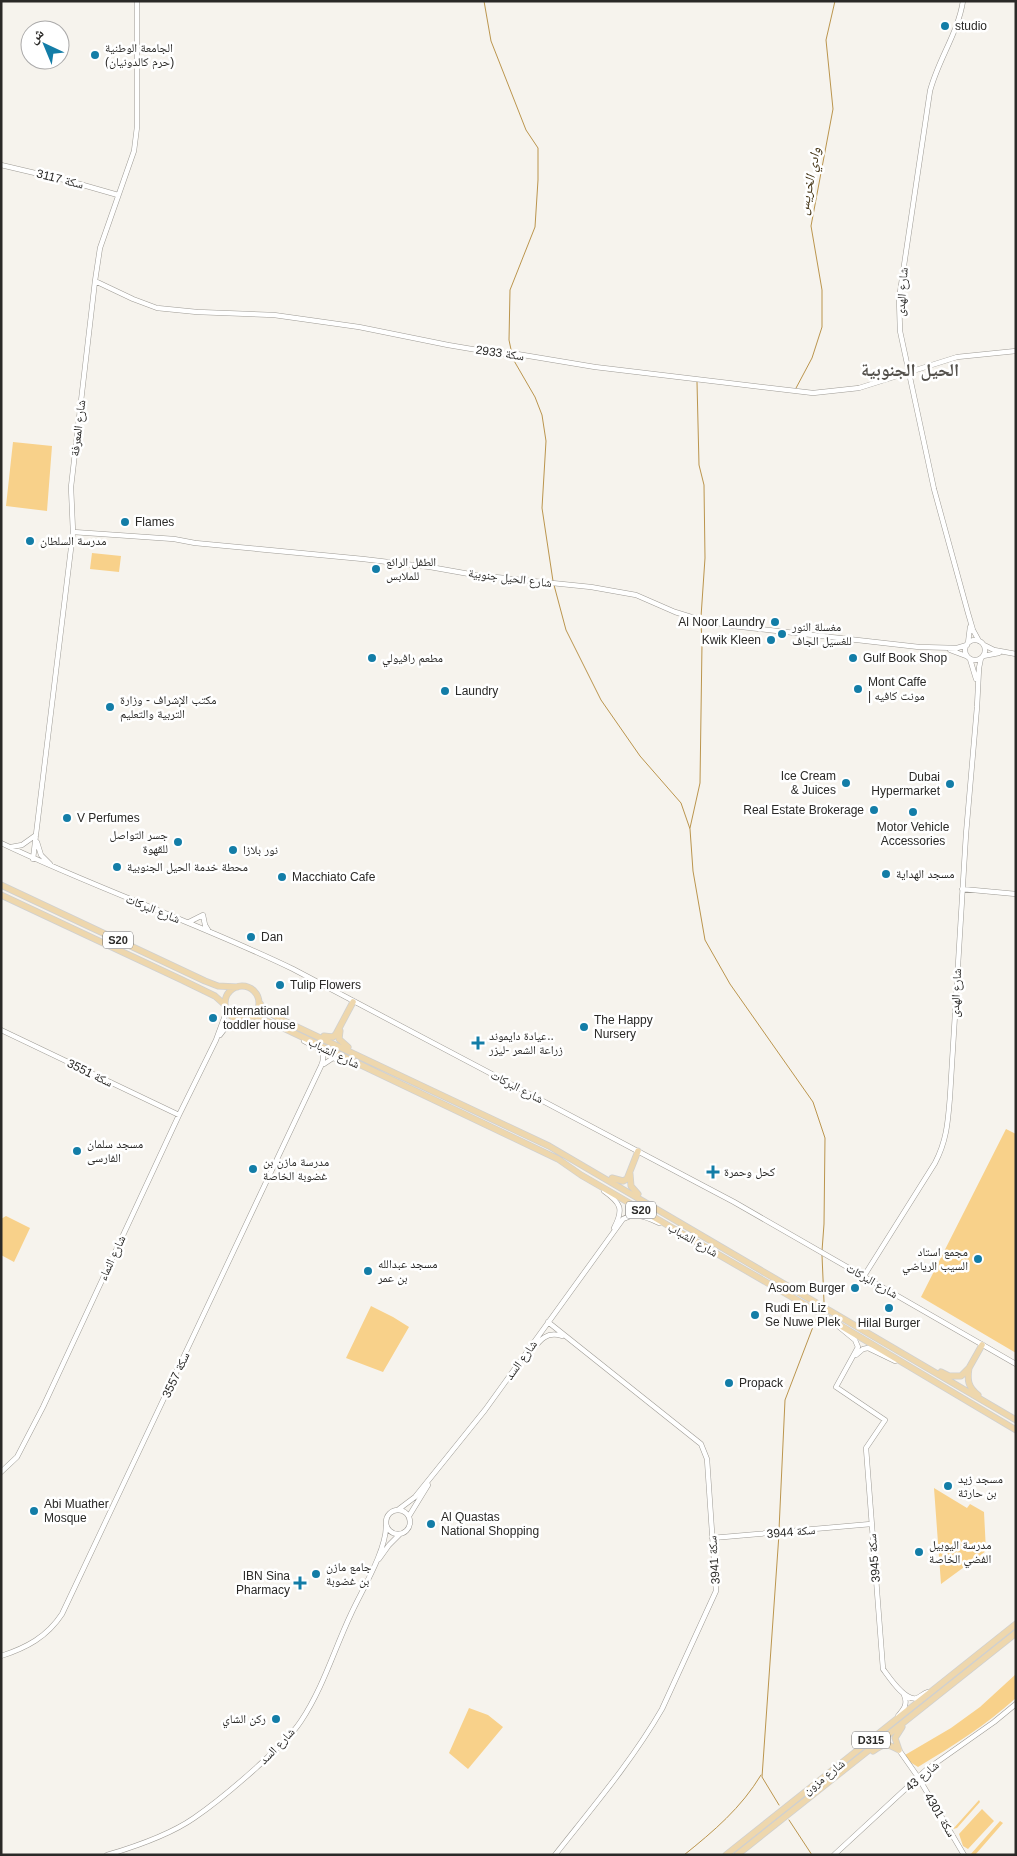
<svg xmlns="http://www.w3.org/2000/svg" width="1017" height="1856" font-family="Arial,'Noto Naskh Arabic',sans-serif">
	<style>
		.green { fill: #f8d18a }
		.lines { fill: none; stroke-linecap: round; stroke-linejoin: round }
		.stream { stroke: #bb954d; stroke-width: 1 }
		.tertiary-casing { stroke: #9e9b95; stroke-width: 5.5 }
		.primary-casing { stroke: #d0d0cf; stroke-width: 7 }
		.tertiary { stroke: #fff; stroke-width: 4.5 }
		.primary { stroke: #eed7ad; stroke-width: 5.5 }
		.poi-dot { fill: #137da7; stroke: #fff; stroke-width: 2 }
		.labels { text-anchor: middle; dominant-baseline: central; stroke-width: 5; stroke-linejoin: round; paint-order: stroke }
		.shield { fill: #fff; stroke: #6a6968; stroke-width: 1 }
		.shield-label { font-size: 11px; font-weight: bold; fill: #2a2927 }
		.poi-label { font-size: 12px; fill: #2a2927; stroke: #fff; text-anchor: start }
		.street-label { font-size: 12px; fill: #2a2927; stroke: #fff }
		.water-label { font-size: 14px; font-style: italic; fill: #423212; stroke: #fff }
		.district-label { font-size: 18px; font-weight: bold; fill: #54514c; stroke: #fff }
	</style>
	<rect width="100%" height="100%" fill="#f6f3ed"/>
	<path class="green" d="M 13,442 L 52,446 L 47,511 L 6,506 Z
		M 92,553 L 121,556 L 119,572 L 90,569 Z
		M 1006,1129 L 1016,1134 L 1016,1353 L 921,1297 Z
		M 6,1216 L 30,1228 L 14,1262 L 1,1255 L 1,1219 Z
		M 371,1306 L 393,1317 L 409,1327 L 383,1372 L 346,1358 Z
		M 934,1488 L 967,1508 L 970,1504 L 984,1512 L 986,1551 L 941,1584 Z
		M 1016,1674 L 1016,1698 C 986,1725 953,1746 918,1767 L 910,1762 L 905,1755 L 951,1728 L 980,1707 Z
		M 469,1708 L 488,1715 L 503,1727 L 468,1769 L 449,1753 Z
		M 979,1800 L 980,1802 L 957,1828 L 953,1829 Z
		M 982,1809 L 994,1821 L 968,1849 L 963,1846 L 959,1834 Z
		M 1000,1821 L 1003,1823 L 975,1855 L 970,1855 Z"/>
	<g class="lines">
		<path class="stream" d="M 484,1 L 491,41 L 526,130 L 538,148 L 538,180 L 535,227 L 510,290 L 509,340 L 513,359 L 535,397 L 542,415 L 546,441 L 542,508 L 553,581
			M 697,382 L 699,465 L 704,485 L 705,558 L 701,617
			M 795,390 L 812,358 L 822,327 L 822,290 L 811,226 L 833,109 L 826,40 L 835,1
			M 554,585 L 566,630 L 601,700 L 640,756 L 681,803 L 690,829 L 693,871 L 705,940 L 730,984 L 813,1102 L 825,1138 L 824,1224 L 822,1251
			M 690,828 L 700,783 L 702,644 L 701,621
			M 822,1255 L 824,1302
			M 779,1530 L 785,1400 L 816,1319
			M 779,1534 L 762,1777 L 779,1805
			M 789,1820 L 812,1855
			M 684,1855 C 714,1831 741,1808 761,1775"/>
		<defs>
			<path id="tertiary" d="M 963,1 C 958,33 938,60 930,91 L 899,299 L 900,331 L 934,489 L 968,613 L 973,630 L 979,641
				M 1,165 L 69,181 L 118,195
				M 95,281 L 133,299 L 157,308 L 197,312 L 274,315 L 359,327 L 448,345 L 501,354 L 511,353 L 595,367 L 813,393 L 859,388 L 957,357 L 1016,351
				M 73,532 L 174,539 L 195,543 L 363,559 L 430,567 L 475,575 L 591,587 L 636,595 L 675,612 L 701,620 L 733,626 L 919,647 L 957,648 L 967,645
				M965 650a10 10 0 1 1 20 0a10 10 0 1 1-20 0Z
				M 968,643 L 970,627
				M 984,645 L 994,650 L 1016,654
				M 950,650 L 966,656
				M 983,656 L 999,653
				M 970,659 L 976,679
				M 37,842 L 41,855 L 50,864
				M 1,843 C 97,889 198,923 293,969 L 734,1202 L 1016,1364
				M 11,847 L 22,845 L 36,835
				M 33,859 L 73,532 L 71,487 L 95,281 L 100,248 L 134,151 L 137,127 L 137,1
				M 962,889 L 1016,894
				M 189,922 L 203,915 L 205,925 L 208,930
				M 1,1030 L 179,1115
				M 220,1035 L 229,1023 L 238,1020
				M 324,1064 L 333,1058 L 353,1064
				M 604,1191 C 621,1203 624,1209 614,1228
				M 864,1276 L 935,1163 C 947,1140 948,1121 950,1096 L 966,834 L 977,707 L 979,668 L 981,658
				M 548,1322 L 701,1444 L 707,1459 L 716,1591 L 662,1709 C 632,1761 592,1808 555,1855
				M 838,1326 L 855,1340 L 858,1347 L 836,1387 L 885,1420 L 866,1448 L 883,1669 C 889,1677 905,1702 917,1698 C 920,1697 924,1693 928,1692
				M 856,1355 L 863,1349 L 868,1348 L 895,1361
				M 524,1360 C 536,1348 542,1329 562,1336
				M 1,1472 L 17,1457 L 43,1407 L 179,1115 L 216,1040 L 227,1010
				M 399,1509 L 415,1497 L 485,1410 L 623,1219 C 637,1212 646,1217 659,1223
				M386 1522a12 12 0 1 1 24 0a12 12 0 1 1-24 0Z
				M 409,1516 L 428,1485
				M 712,1538 L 871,1524
				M 379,1559 L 389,1545 L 399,1535
				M 1,1656 C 26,1648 47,1637 62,1614 L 321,1066 C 328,1050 317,1048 304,1041
				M 898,1716 C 904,1709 908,1704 904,1695
				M 899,1750 L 918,1777 L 964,1855
				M 107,1855 C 134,1847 171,1834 194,1818 C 216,1803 237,1785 256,1768 C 272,1753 289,1739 301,1721 C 323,1688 334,1650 351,1614 C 362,1590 386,1551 386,1526
				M 834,1855 L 926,1770 L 994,1722 L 1016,1704"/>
			<path id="primary" d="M 1,885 L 205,981 L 218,986 L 237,987
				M 1,895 L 180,979 L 215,996 L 225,1005
				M225 1003a17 17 0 1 1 34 0a17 17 0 1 1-34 0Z
				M 259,1002 L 264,1009 L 278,1018 L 549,1146 L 1016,1420
				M 252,1016 L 275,1024 L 558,1159 L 581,1175 L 816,1311 L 1016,1430
				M 340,1031 L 339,1039 L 348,1047
				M 324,1036 L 333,1037 L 336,1034 L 353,1002
				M 630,1174 L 631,1186 L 638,1194
				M 612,1178 L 623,1181 L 627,1179 L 638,1151
				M 969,1368 C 967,1380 968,1387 978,1395
				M 941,1372 L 949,1376 L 961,1376 L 969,1368 L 982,1345
				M 899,1750 L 895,1738 L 902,1727
				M 873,1751 C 885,1743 886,1743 899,1750
				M 726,1855 L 1016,1624
				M 737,1855 L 1016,1633"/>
		</defs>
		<use href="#tertiary" class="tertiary-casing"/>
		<use href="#primary" class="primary-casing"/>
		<use href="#tertiary" class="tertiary"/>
		<use href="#primary" class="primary"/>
	</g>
	<g class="poi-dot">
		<circle cx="945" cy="26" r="5"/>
		<circle cx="95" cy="55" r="5"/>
		<circle cx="125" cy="522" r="5"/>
		<circle cx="30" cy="541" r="5"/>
		<circle cx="376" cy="569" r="5"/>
		<circle cx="775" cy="622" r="5"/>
		<circle cx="782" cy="634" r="5"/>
		<circle cx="771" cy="640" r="5"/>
		<circle cx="372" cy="658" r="5"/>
		<circle cx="853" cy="658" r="5"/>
		<circle cx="858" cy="689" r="5"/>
		<circle cx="445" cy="691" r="5"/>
		<circle cx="110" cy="707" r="5"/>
		<circle cx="846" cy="783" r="5"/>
		<circle cx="950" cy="784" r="5"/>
		<circle cx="874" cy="810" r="5"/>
		<circle cx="913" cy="812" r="5"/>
		<circle cx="67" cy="818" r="5"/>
		<circle cx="178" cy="842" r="5"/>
		<circle cx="233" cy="850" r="5"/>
		<circle cx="117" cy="867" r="5"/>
		<circle cx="886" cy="874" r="5"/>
		<circle cx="282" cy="877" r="5"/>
		<circle cx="251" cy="937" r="5"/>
		<circle cx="280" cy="985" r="5"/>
		<circle cx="213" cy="1018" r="5"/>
		<circle cx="584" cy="1027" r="5"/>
		<path d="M475.5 1035.5h5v5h5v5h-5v5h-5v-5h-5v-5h5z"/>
		<circle cx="77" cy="1151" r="5"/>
		<circle cx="253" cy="1169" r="5"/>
		<path d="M710.5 1164.5h5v5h5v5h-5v5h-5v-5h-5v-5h5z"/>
		<circle cx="978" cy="1259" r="5"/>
		<circle cx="368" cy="1271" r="5"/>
		<circle cx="855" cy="1288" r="5"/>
		<circle cx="889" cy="1308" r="5"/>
		<circle cx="755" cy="1315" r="5"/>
		<circle cx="729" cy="1383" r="5"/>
		<circle cx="948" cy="1486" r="5"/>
		<circle cx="34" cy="1511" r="5"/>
		<circle cx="431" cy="1524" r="5"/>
		<circle cx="919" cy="1552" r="5"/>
		<circle cx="316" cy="1574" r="5"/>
		<path d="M297.5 1575.5h5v5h5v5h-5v5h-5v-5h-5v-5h5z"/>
		<circle cx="276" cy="1719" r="5"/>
	</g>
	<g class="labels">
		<g class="shield">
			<rect x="103" y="931.5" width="30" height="17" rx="4"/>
			<rect x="626" y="1201.5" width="30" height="17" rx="4"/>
			<rect x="852" y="1731.5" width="38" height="17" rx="4"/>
		</g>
		<g class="shield-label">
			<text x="118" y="940">S20</text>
			<text x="641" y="1210">S20</text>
			<text x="871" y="1740">D315</text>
		</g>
		<g class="poi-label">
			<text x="955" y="26">studio</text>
			<text x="105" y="48">الجامعة الوطنية<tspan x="105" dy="14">(حرم كالدونيان)</tspan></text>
			<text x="135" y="522">Flames</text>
			<text x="40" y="541">مدرسة السلطان</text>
			<text x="386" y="562">الطفل الرائع<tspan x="386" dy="14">للملابس</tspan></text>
			<text x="765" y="622" text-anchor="end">Al Noor Laundry</text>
			<text x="792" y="627">مغسلة النور<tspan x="792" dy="14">للغسيل الجاف</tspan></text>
			<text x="761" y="640" text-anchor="end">Kwik Kleen</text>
			<text x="382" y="658">مطعم رافيولي</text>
			<text x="863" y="658">Gulf Book Shop</text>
			<text x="868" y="682">Mont Caffe<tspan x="868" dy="14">| مونت كافيه</tspan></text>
			<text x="455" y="691">Laundry</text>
			<text x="120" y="700">مكتب الإشراف - وزارة<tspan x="120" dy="14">التربية والتعليم</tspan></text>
			<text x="836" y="776" text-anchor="end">Ice Cream<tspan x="836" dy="14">&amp; Juices</tspan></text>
			<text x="940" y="777" text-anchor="end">Dubai<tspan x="940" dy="14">Hypermarket</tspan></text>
			<text x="864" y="810" text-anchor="end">Real Estate Brokerage</text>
			<text x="77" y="818">V Perfumes</text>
			<text x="913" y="827" text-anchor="middle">Motor Vehicle<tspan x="913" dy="14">Accessories</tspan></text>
			<text x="168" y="835" text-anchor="end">جسر التواصل<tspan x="168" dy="14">للقهوة</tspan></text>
			<text x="243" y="850">نور بلازا</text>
			<text x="127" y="867">محطة خدمة الحيل الجنوبية</text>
			<text x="896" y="874">مسجد الهداية</text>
			<text x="292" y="877">Macchiato Cafe</text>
			<text x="261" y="937">Dan</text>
			<text x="290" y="985">Tulip Flowers</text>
			<text x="223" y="1011">International<tspan x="223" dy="14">toddler house</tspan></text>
			<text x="594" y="1020">The Happy<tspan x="594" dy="14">Nursery</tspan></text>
			<text x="489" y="1036">عيادة دايموند..<tspan x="489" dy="14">زراعة الشعر -ليزر</tspan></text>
			<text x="87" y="1144">مسجد سلمان<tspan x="87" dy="14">الفارسى</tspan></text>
			<text x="263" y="1162">مدرسة مازن بن<tspan x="263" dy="14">غضوبة الخاصة</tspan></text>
			<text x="724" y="1172">كحل وحمرة</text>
			<text x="968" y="1252" text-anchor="end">مجمع استاد<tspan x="968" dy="14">السيب الرياضي</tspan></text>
			<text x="378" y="1264">مسجد عبدالله<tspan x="378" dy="14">بن عمر</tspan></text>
			<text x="845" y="1288" text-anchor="end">Asoom Burger</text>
			<text x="765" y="1308">Rudi En Liz<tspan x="765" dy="14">Se Nuwe Plek</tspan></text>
			<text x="889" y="1323" text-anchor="middle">Hilal Burger</text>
			<text x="739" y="1383">Propack</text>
			<text x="958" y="1479">مسجد زيد<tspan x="958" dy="14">بن حارثة</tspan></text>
			<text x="44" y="1504">Abi Muather<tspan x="44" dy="14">Mosque</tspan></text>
			<text x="441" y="1517">Al Quastas<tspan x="441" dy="14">National Shopping</tspan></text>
			<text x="929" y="1545">مدرسة اليوبيل<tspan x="929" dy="14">الفضي الخاصة</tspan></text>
			<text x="326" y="1567">جامع مازن<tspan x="326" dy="14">بن غضوبة</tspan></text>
			<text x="290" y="1576" text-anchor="end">IBN Sina<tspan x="290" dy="14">Pharmacy</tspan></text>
			<text x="266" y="1719" text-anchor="end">ركن الشاي</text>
		</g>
		<g class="street-label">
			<text transform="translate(60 179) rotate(14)">سكة 3117</text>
			<text transform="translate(902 292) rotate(-86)">شارع الهدى</text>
			<text transform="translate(500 353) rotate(8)">سكة 2933</text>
			<text transform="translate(78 428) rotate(-83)">شارع المعرفة</text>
			<text transform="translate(510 578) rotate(7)">شارع الحيل جنوبية</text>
			<text transform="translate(153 909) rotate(22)">شارع البركات</text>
			<text transform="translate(956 993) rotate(-87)">شارع الهدى</text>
			<text transform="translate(334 1053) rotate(26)">شارع الشباب</text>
			<text transform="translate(90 1073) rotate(26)">سكة 3551</text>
			<text transform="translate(517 1087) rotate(27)">شارع البركات</text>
			<text transform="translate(693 1240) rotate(30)">شارع الشباب</text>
			<text transform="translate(112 1258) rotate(-65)">شارع النماء</text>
			<text transform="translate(872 1281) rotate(30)">شارع البركات</text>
			<text transform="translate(521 1360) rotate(-54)">شارع السد</text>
			<text transform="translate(176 1375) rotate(-65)">سكة 3557</text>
			<text transform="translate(791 1532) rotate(-5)">سكة 3944</text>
			<text transform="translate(874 1558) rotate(-95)">سكة 3945</text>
			<text transform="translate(714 1560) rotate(-94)">سكة 3941</text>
			<text transform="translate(277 1746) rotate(-46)">شارع السد</text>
			<text transform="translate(922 1776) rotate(-40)">شارع 43</text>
			<text transform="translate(824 1777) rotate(-38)">شارع مزون</text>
			<text transform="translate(940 1815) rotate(59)">سكة 4301</text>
		</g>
		<g class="water-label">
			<text transform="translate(809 181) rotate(-79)">وادي الخريس</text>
		</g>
		<g class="district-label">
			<text x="910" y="370">الحيل الجنوبية</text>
		</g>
	</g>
	<rect width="1017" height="1856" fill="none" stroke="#2a2927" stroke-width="5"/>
	<g transform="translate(45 45) rotate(316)"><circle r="24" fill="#ffffff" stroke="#aaa9a9"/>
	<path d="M0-4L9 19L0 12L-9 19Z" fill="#137da7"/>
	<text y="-8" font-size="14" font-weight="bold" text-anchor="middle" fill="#2a2927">ش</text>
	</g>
</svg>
